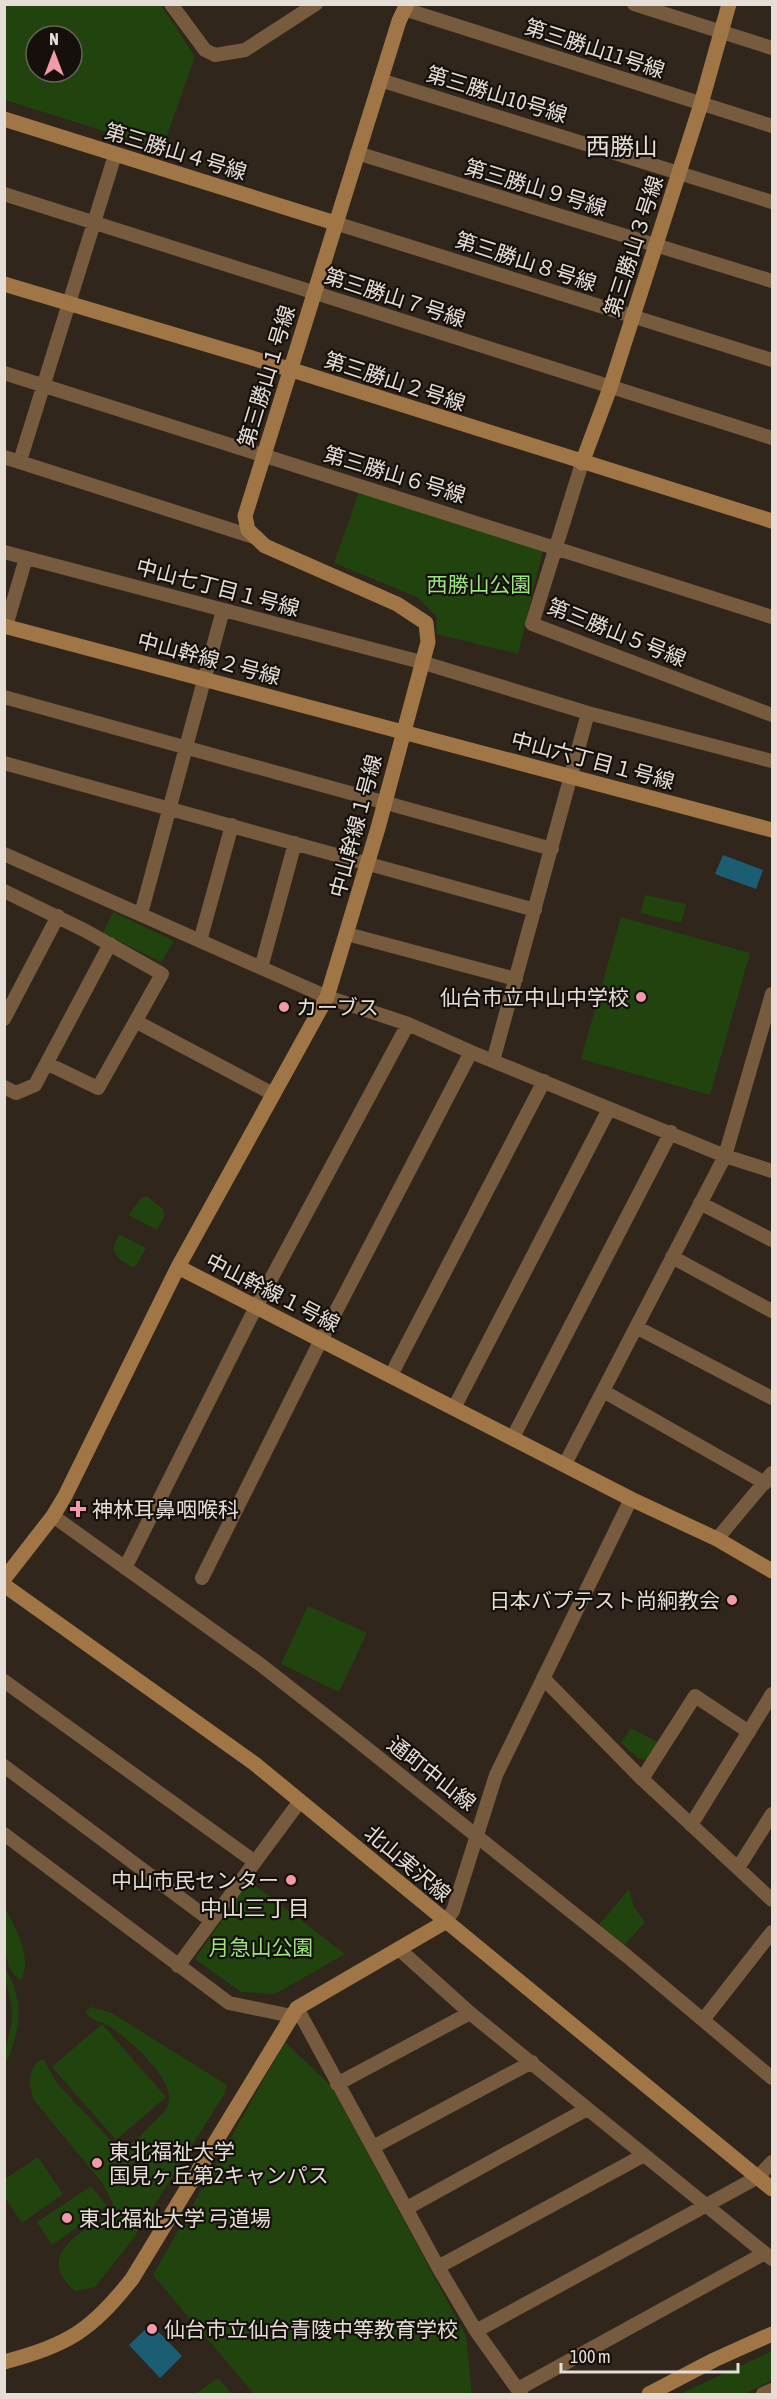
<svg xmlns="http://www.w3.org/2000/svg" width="777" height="2399" font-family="'Asap Condensed','Noto Sans JP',sans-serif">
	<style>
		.green { fill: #21440f; fill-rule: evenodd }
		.water { fill: #1b5e74 }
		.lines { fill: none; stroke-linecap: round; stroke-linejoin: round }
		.street { stroke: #765b3e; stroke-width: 14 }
		.secondary { stroke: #a17646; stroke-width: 15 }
		.poi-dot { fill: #f39aa9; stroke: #15100b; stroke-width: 2 }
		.labels { text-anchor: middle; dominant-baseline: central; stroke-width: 4.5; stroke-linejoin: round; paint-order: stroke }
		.street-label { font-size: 21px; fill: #e5ded7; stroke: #15100b }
		.park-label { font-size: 21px; fill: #9be37c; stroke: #15100b }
		.poi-label { font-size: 21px; fill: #e5ded7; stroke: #15100b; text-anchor: start }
		.neighbourhood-label { font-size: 22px; fill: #e5ded7; stroke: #15100b }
		.quarter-label { font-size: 24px; fill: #e5ded7; stroke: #15100b }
	</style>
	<rect width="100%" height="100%" fill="#30261b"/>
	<path class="green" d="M 5,4 L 161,5 L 195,57 L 162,149 L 5,100 ZM 36,36 L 72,36 L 72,72 L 36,72 Z
		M 360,489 L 543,550 L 518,654 L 436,634 L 437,617 L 417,597 L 334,563 Z
		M 645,895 L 686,904 L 681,923 L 641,913 Z
		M 113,912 L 174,941 L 161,962 L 103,933 Z
		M 621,917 L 750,953 L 710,1095 L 581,1059 Z
		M 142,1197 L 148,1197 L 164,1210 L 164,1216 L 157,1230 L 128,1215 Z
		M 119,1234 L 146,1248 L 136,1266 L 132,1267 L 118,1258 L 113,1249 Z
		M 308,1606 L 367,1633 L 339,1692 L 281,1664 Z
		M 631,1728 L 659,1743 L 648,1760 L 638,1758 L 621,1743 Z
		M 249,1881 L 345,1954 L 275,1994 L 241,1992 L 195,1959 Z
		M 629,1889 L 634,1907 L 645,1922 L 623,1947 L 598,1926 Z
		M 5,1908 C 15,1927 33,1959 21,1980 C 0,1968 4,1930 5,1908 Z
		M 5,1968 C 25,2001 21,2031 5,2064 C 4,2045 13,2028 12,2011 C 11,1996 4,1984 5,1968 Z
		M 91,2007 L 112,2013 L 227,2085 L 225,2093 L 135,2236 L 95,2287 L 75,2291 C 33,2256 82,2231 109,2215 L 113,2204 L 103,2184 L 33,2099 C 29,2085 27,2070 40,2060 L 44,2060 L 56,2082 L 116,2146 C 133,2147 139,2137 150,2126 C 157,2119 168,2111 169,2100 C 173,2078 127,2037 109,2026 C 102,2022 95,2021 88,2016 L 86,2011 Z
		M 102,2024 L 166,2097 L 116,2140 L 52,2067 Z
		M 285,2042 L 332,2087 L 466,2336 L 472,2394 L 254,2394 L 153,2275 Z
		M 38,2157 L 63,2194 L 22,2223 L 5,2198 L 5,2179 Z
		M 91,2186 L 107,2206 L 52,2245 L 37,2222 Z
		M 772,2351 L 772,2380 L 744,2394 L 680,2394 Z
		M 218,2378 L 232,2394 L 195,2394 Z"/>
	<path class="water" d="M 723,855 L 763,870 L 756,889 L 715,874 Z
		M 151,2324 L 182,2356 L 160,2378 L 129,2345 Z"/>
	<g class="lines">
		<path class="street" d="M 171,4 L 205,50 L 215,55 L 245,50 L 316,4
			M 634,4 L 772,48
			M 404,9 L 772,126
			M 380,80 L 772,202
			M 357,153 L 772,281
			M 4,194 L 772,438
			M 335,223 L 772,360
			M 4,373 L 772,617
			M 4,457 L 257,538
			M 20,461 L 115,155
			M 582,463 L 532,624 L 772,715
			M 4,552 L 421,662 L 588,713 L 772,761
			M 6,626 L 26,558
			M 4,697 L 552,849
			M 4,763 L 535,910
			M 4,854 L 327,997 L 408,1024 L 471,1052 L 725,1156 L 772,1171
			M 4,891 L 86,931 L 162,974 L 98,1088 L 48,1064
			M 141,914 L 223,610
			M 347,934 L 516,979
			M 200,941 L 232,825
			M 261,968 L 295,843
			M 4,1019 L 58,916
			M 137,1022 L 273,1094
			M 493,1061 L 588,713
			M 4,1087 L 16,1093 L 35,1085 L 110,944
			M 700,1203 L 772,1240
			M 672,1257 L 772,1311
			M 636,1327 L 772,1398
			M 391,1375 L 544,1081
			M 603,1391 L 765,1483
			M 454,1408 L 609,1109
			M 513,1437 L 671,1132
			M 565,1464 L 725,1156 L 772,994
			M 53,1516 L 261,1665 L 344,1730 L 628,1957 L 772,2078
			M 717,1539 L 772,1473
			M 125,1568 L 256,1307 L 408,1024
			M 202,1578 L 321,1340 L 471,1052
			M 543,1678 L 642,1779 L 772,1900
			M 4,1681 L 255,1862
			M 4,1766 L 210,1920
			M 642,1779 L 695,1696 L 749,1732
			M 691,1825 L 772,1694
			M 4,1834 L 229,2003 L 292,2016
			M 738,1868 L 772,1814
			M 445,1922 L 453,1911 L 496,1775 L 631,1499
			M 400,1950 L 470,2013 L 772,2259
			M 178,1966 L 300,1801
			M 297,2008 L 438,2267 L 476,2331 L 521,2394
			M 703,2020 L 772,1932
			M 337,2084 L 470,2013
			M 373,2147 L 532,2062
			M 407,2208 L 587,2109
			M 438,2267 L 644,2155
			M 476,2331 L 758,2177 L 772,2162
			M 518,2389 L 765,2253
			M 763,2394 L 772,2390"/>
		<path class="secondary" d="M 407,4 L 399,21 L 245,516 L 248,530 L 265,546 L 397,604 L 426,623 L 428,642 L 378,828 L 327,997 L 178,1267 L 631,1499 L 717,1539 L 772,1571
			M 4,119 L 335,223
			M 4,284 L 289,369 L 772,521
			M 582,463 L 610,388 L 701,104 L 729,4
			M 4,626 L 772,830
			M 4,1579 L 53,1516 L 65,1496 L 178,1267
			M 4,1585 L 255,1764 L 772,2189
			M 4,2362 C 69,2344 90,2332 132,2279 L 297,2008 L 445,1922
			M 649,2394 L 714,2360 L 772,2334"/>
	</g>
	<g class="poi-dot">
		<circle cx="641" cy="997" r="6"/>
		<circle cx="284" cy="1007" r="6"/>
		<path d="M75 1500h6v6h6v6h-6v6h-6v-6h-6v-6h6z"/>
		<circle cx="732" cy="1600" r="6"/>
		<circle cx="291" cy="1880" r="6"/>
		<circle cx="97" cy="2163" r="6"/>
		<circle cx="67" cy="2218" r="6"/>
		<circle cx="152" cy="2329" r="6"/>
	</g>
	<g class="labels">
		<g class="street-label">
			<text transform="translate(595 48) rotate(18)">第三勝山11号線</text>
			<text transform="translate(497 94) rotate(17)">第三勝山10号線</text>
			<text transform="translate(176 151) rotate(17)">第三勝山４号線</text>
			<text transform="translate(536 187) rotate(17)">第三勝山９号線</text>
			<text transform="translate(633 246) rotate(-72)">第三勝山３号線</text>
			<text transform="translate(526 261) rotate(18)">第三勝山８号線</text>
			<text transform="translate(395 297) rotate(18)">第三勝山７号線</text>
			<text transform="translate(266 376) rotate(-73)">第三勝山１号線</text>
			<text transform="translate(395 381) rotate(18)">第三勝山２号線</text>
			<text transform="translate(395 474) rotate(17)">第三勝山６号線</text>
			<text transform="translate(218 587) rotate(15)">中山七丁目１号線</text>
			<text transform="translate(617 632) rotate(22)">第三勝山５号線</text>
			<text transform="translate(209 658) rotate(15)">中山幹線２号線</text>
			<text transform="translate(593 760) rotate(15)">中山六丁目１号線</text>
			<text transform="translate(355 826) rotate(-75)">中山幹線１号線</text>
			<text transform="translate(273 1292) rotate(27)">中山幹線１号線</text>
			<text transform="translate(432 1773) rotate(38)">通町中山線</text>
			<text transform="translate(408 1863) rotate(40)">北山実沢線</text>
		</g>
		<g class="park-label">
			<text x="479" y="584">西勝山公園</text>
			<text x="261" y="1947">月急山公園</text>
		</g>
		<g class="poi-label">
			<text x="629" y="997" text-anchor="end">仙台市立中山中学校</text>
			<text x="296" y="1007">カーブス</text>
			<text x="92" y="1509">神林耳鼻咽喉科</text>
			<text x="720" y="1600" text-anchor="end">日本バプテスト尚絅教会</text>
			<text x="279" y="1880" text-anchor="end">中山市民センター</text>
			<text x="109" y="2151">東北福祉大学<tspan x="109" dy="24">国見ヶ丘第2キャンパス</tspan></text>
			<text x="79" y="2218">東北福祉大学 弓道場</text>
			<text x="164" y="2329">仙台市立仙台青陵中等教育学校</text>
		</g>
		<g class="neighbourhood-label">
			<text x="255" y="1908">中山三丁目</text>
		</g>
		<g class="quarter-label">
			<text x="622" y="146">西勝山</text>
		</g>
	</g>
	<rect width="777" height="2399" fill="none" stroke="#e5ded7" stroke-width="12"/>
	<g transform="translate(54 54)"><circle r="28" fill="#15100b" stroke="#68625d" stroke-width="1.5"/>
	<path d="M0-4.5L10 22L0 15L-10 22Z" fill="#f39aa9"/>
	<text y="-9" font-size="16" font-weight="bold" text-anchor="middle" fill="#e5ded7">N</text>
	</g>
	<path d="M561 2363v9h177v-9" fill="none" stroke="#e5ded7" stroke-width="3"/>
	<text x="570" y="2363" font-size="18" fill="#e5ded7" stroke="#15100b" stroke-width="4.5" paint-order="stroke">100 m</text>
</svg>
